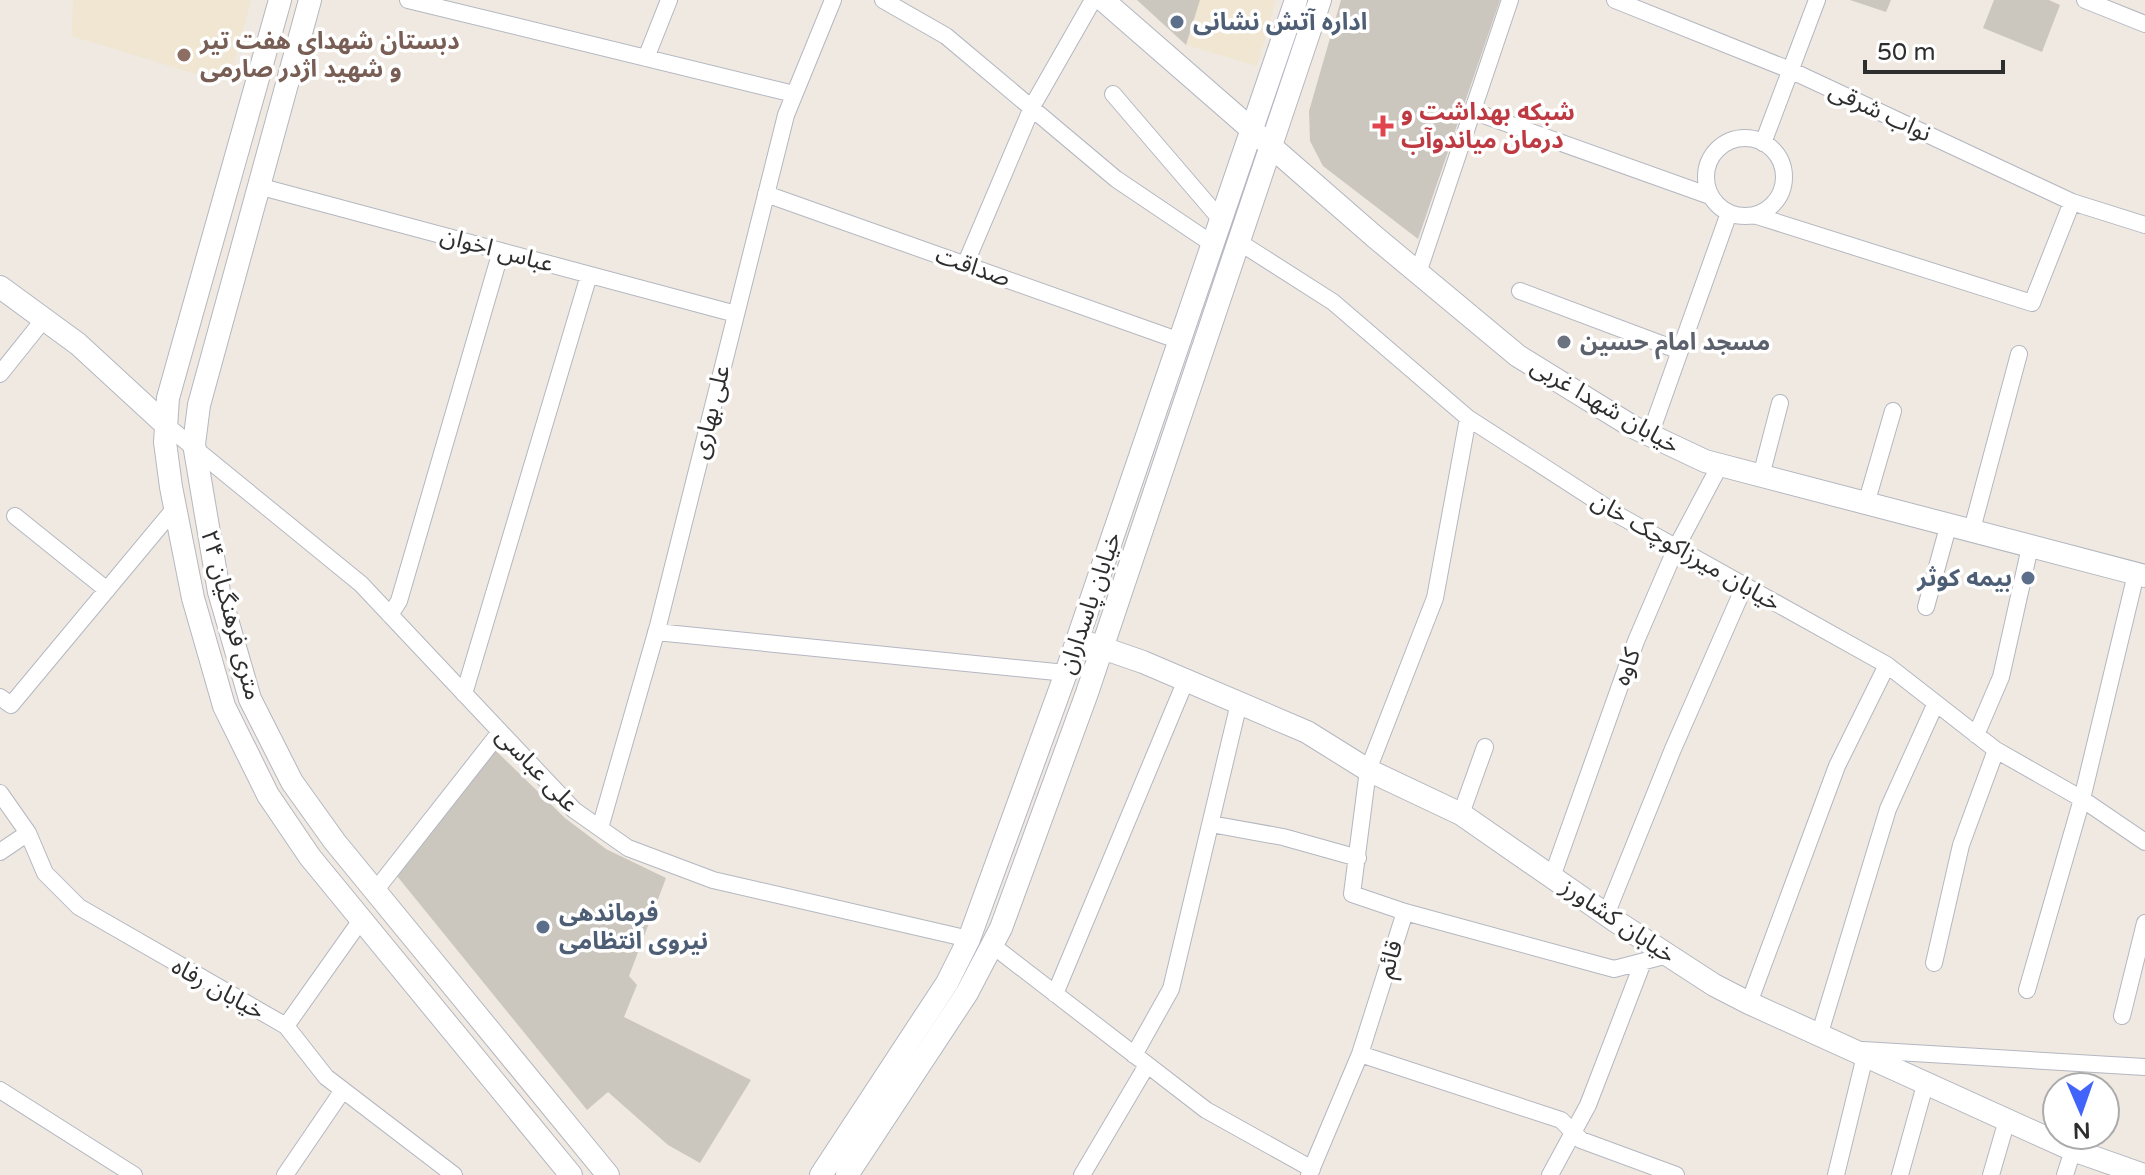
<svg xmlns="http://www.w3.org/2000/svg" width="2145" height="1175" font-family="'Varela Round','Noto Sans Arabic',sans-serif">
	<style>
		.education { fill: #f0e6d1 }
		.building { fill: #cbc7bf }
		.lines { fill: none; stroke-linecap: round; stroke-linejoin: round }
		.minor-casing { stroke: #b4b7c1; stroke-width: 18 }
		.secondary-casing { stroke: #b4b7c1; stroke-width: 24 }
		.minor { stroke: #fff; stroke-width: 16 }
		.secondary { stroke: #fff; stroke-width: 22 }
		.service-dot { fill: #5c6f8a; stroke: #fff; stroke-width: 3 }
		.education-dot { fill: #8d6e63; stroke: #fff; stroke-width: 3 }
		.health-dot { fill: #e0444e; stroke: #fff; stroke-width: 3 }
		.worship-dot { fill: #6b7280; stroke: #fff; stroke-width: 3 }
		.labels { text-anchor: middle; dominant-baseline: central; stroke-width: 7; stroke-linejoin: round; paint-order: stroke }
		.service-label { font-size: 24px; font-weight: bold; fill: #4e5e75; stroke: #fff; text-anchor: start }
		.education-label { font-size: 24px; font-weight: bold; fill: #785e54; stroke: #fff; text-anchor: start }
		.health-label { font-size: 24px; font-weight: bold; fill: #be3a42; stroke: #fff; text-anchor: start }
		.street-label { font-size: 24px; fill: #2e2e2e; stroke: #fff }
		.worship-label { font-size: 24px; font-weight: bold; fill: #5b616d; stroke: #fff; text-anchor: start }
	</style>
	<rect width="100%" height="100%" fill="#efe9e1"/>
	<path class="education" d="M 73,0 L 251,0 L 231,73 L 212,79 L 72,36 Z
		M 1200,0 L 1276,0 L 1257,66 L 1186,45 Z"/>
	<path class="building" d="M 1137,0 L 1200,0 L 1186,45 Z
		M 1341,0 L 1500,0 L 1418,239 L 1323,166 L 1310,141 L 1309,111 Z
		M 1850,0 L 1891,0 L 1886,12 Z
		M 1994,0 L 2049,0 L 2060,5 L 2042,52 L 1983,28 Z
		M 494,749 L 565,818 L 606,849 L 666,878 L 629,976 L 637,985 L 624,1017 L 751,1080 L 700,1163 L 668,1145 L 608,1092 L 587,1110 L 397,876 Z"/>
	<g class="lines">
		<defs>
			<path id="minor" d="M 408,0 L 794,94
				M 883,0 L 946,36 L 1116,179 L 1214,245
				M 1615,0 L 1790,70 L 2072,202 L 2145,225
				M 2085,0 L 2145,24
				M 646,58 L 669,0
				M 1113,94 L 1222,221
				M 1472,111 L 1710,196
				M1706 177a39 39 0 1 1 78 0a39 39 0 1 1-78 0Z
				M 1763,143 L 1817,0
				M 258,186 L 736,314
				M 766,194 L 1180,341
				M 1754,215 L 2032,303 L 2072,202
				M 1239,242 L 1333,302 L 1468,418 L 1620,516 L 1887,665 L 1996,750 L 2082,799 L 2145,842
				M 965,265 L 1033,105 L 1093,0
				M 1418,273 L 1510,0
				M 1520,291 L 1680,351
				M 0,374 L 44,319
				M 1468,418 L 1435,598 L 1368,770 L 1352,894 L 1405,912 L 1614,969 L 1668,955
				M 166,425 L 361,584 L 574,810 L 628,848 L 713,880 L 969,939
				M 1650,435 L 1729,213
				M 1761,476 L 1780,403
				M 1866,504 L 1893,411
				M 15,516 L 107,590
				M 1971,533 L 2019,354
				M 1926,607 L 1948,527
				M 390,615 L 399,601 L 501,251
				M 656,632 L 1066,673
				M 464,694 L 589,275
				M 0,697 L 11,705 L 175,508
				M 1976,735 L 2001,677 L 2030,547
				M 0,793 L 28,833 L 45,873 L 79,907 L 286,1026 L 326,1077 L 454,1175
				M 1461,814 L 1485,747
				M 1211,824 L 1283,837 L 1358,858
				M 600,828 L 658,626 L 786,115 L 833,0
				M 0,852 L 28,833
				M 1552,877 L 1636,641 L 1676,548 L 1720,465
				M 375,891 L 500,732
				M 1606,915 L 1673,749 L 1744,587
				M 992,945 L 1206,1110 L 1312,1169
				M 1934,963 L 1961,845 L 1996,750
				M 2027,990 L 2082,799 L 2136,574
				M 1055,994 L 1186,680
				M 1749,1003 L 1837,766 L 1887,665
				M 2122,1016 L 2145,923
				M 286,1026 L 361,920
				M 1819,1036 L 1888,809 L 1935,705
				M 1863,1050 L 2145,1067
				M 1360,1054 L 1561,1120 L 1581,1140 L 1676,1175
				M 1134,1055 L 1171,989 L 1239,703
				M 0,1090 L 134,1175
				M 285,1175 L 343,1090
				M 1082,1175 L 1147,1065
				M 1309,1175 L 1360,1054 L 1405,912
				M 1550,1175 L 1588,1105 L 1643,962
				M 1836,1175 L 1865,1056
				M 1900,1175 L 1925,1085
				M 1991,1175 L 2007,1120
				M 2065,1175 L 2073,1150"/>
			<path id="secondary" d="M 280,0 L 168,398 L 165,442 L 171,487 L 193,598 L 224,706 L 268,795 L 310,857 L 571,1175
				M 310,0 L 199,405 L 194,444 L 219,592 L 250,699 L 292,782 L 335,842 L 608,1175
				M 1103,0 L 1375,237 L 1518,356 L 1633,427 L 1705,461 L 2145,576
				M 0,287 L 78,344 L 166,425
				M 1088,643 L 1143,662 L 1307,732 L 1368,770 L 1461,814 L 1614,920 L 1714,985 L 1749,1003 L 2073,1150 L 2144,1175
				M 821,1175 L 947,983 L 969,939 L 1066,673 L 1296,0
				M 847,1175 L 967,993 L 1001,928 L 1087,693 L 1320,0"/>
		</defs>
		<use href="#minor" class="minor-casing"/>
		<use href="#secondary" class="secondary-casing"/>
		<use href="#minor" class="minor"/>
		<use href="#secondary" class="secondary"/>
	</g>
	<g class="service-dot">
		<circle cx="1177" cy="22" r="8"/>
		<circle cx="2028" cy="578" r="8"/>
		<circle cx="543" cy="927" r="8"/>
	</g>
	<circle class="education-dot" cx="184" cy="55" r="8"/>
	<path class="health-dot" d="M1379 114h8v8h8v8h-8v8h-8v-8h-8v-8h8z"/>
	<circle class="worship-dot" cx="1564" cy="342" r="8"/>
	<g class="labels">
		<g class="service-label">
			<text x="1193" y="22">اداره آتش نشانی</text>
			<text x="2012" y="578" text-anchor="end">بیمه کوثر</text>
			<text x="559" y="913">فرماندهی<tspan x="559" dy="28">نیروی انتظامی</tspan></text>
		</g>
		<g class="education-label">
			<text x="200" y="41">دبستان شهدای هفت تیر<tspan x="200" dy="28">و شهید اژدر صارمی</tspan></text>
		</g>
		<g class="health-label">
			<text x="1401" y="112">شبکه بهداشت و<tspan x="1401" dy="28">درمان میاندوآب</tspan></text>
		</g>
		<g class="street-label">
			<text transform="translate(1880 112) rotate(25)">نواب شرقی</text>
			<text transform="translate(497 250) rotate(15)">عباس اخوان</text>
			<text transform="translate(973 267) rotate(19)">صداقت</text>
			<text transform="translate(1605 406) rotate(30)">خیابان شهدا غربی</text>
			<text transform="translate(711 412) rotate(-76)">علی بهاری</text>
			<text transform="translate(1686 552) rotate(30)">خیابان میرزاکوچک خان</text>
			<text transform="translate(1090 603) rotate(-71)">خیابان پاسداران</text>
			<text transform="translate(231 615) rotate(75)">۲۴ متری فرهنگیان</text>
			<text transform="translate(1627 667) rotate(-70)">کاوه</text>
			<text transform="translate(537 770) rotate(46)">علی عباسی</text>
			<text transform="translate(1618 921) rotate(34)">خیابان کشاورز</text>
			<text transform="translate(1390 959) rotate(-73)">قائم</text>
			<text transform="translate(218 989) rotate(29)">خیابان رفاه</text>
		</g>
		<g class="worship-label">
			<text x="1580" y="342">مسجد امام حسین</text>
		</g>
	</g>
	<g transform="translate(2081 1111) rotate(178)"><circle r="38" fill="#ffffff" stroke="#ababab" stroke-width="2"/>
	<path d="M0-6L14 30L0 20L-14 30Z" fill="#4264fb"/>
	<text y="-12" font-size="22" font-weight="bold" text-anchor="middle" fill="#2e2e2e">N</text>
	</g>
	<path d="M1865 60v12h138v-12" fill="none" stroke="#2e2e2e" stroke-width="4"/>
	<text x="1877" y="60" font-size="24" fill="#2e2e2e" stroke="#ffffff" stroke-width="6" paint-order="stroke">50 m</text>
</svg>
